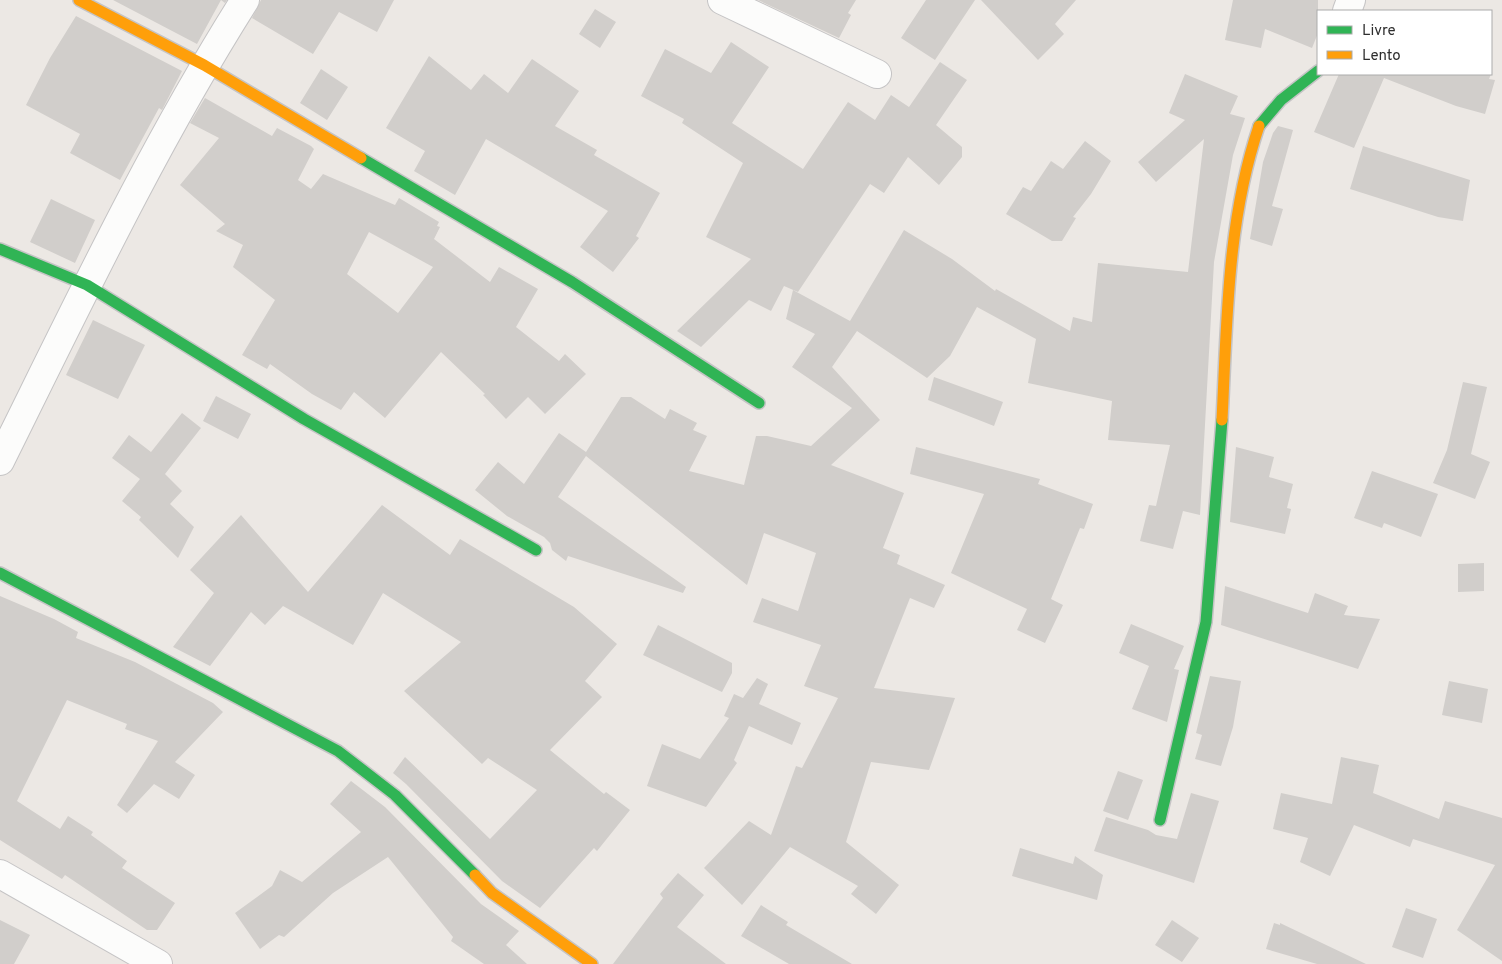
<svg xmlns="http://www.w3.org/2000/svg" width="1502" height="964" font-family="Overpass,sans-serif">
	<style>
		.building { fill: #d1cecb; fill-rule: evenodd }
		.lines { fill: none; stroke-linecap: round; stroke-linejoin: round }
		.street-casing { stroke: #c5c4c5; stroke-width: 30 }
		.fast-casing { stroke: #c5c4c5; stroke-width: 14 }
		.slow-casing { stroke: #c5c4c5; stroke-width: 14 }
		.street { stroke: #fcfcfb; stroke-width: 28 }
		.fast { stroke: #30b455; stroke-width: 11 }
		.slow { stroke: #ff9f0a; stroke-width: 11 }
	</style>
	<rect width="100%" height="100%" fill="#ece8e4"/>
	<path class="building" d="M 113,0 L 227,0 L 225,3 L 221,0 L 197,44 Z
		M 261,0 L 394,0 L 377,32 L 339,12 L 313,54 L 252,18 Z
		M 758,0 L 856,0 L 848,13 L 851,15 L 839,38 Z
		M 926,0 L 975,0 L 935,60 L 901,38 Z
		M 981,0 L 1076,0 L 1055,24 L 1064,34 L 1038,60 Z
		M 1233,0 L 1318,0 L 1318,33 L 1312,48 L 1265,29 L 1261,48 L 1225,40 Z
		M 595,9 L 616,22 L 600,48 L 579,34 Z
		M 76,16 L 182,71 L 162,110 L 159,108 L 120,180 L 70,153 L 80,134 L 26,105 L 50,58 Z
		M 731,42 L 769,67 L 732,123 L 803,169 L 848,102 L 875,120 L 891,95 L 909,107 L 940,62 L 967,80 L 936,125 L 962,147 L 962,157 L 939,185 L 908,157 L 884,193 L 870,184 L 798,292 L 784,286 L 771,311 L 749,300 L 701,347 L 677,331 L 751,259 L 706,237 L 743,163 L 682,123 L 684,119 L 641,96 L 665,49 L 711,73 Z
		M 429,56 L 471,90 L 484,74 L 508,93 L 532,59 L 579,91 L 555,126 L 597,150 L 594,155 L 660,193 L 636,236 L 639,238 L 613,272 L 580,247 L 608,211 L 486,139 L 455,195 L 414,171 L 425,151 L 386,128 Z
		M 321,69 L 348,87 L 327,120 L 300,103 Z
		M 1185,74 L 1238,96 L 1230,114 L 1245,118 L 1233,155 L 1214,262 L 1200,515 L 1183,511 L 1173,549 L 1140,541 L 1149,505 L 1156,506 L 1170,445 L 1108,440 L 1112,401 L 1028,383 L 1036,339 L 977,307 L 950,356 L 927,378 L 857,331 L 832,367 L 880,420 L 831,465 L 904,493 L 883,548 L 900,555 L 897,564 L 945,585 L 934,608 L 910,598 L 874,688 L 955,698 L 929,770 L 871,762 L 846,842 L 899,885 L 876,914 L 851,894 L 858,886 L 790,847 L 742,905 L 704,868 L 749,821 L 771,835 L 796,766 L 802,768 L 838,698 L 804,686 L 821,645 L 753,622 L 762,598 L 798,611 L 816,553 L 764,533 L 747,585 L 586,456 L 558,497 L 686,587 L 683,593 L 568,556 L 566,561 L 552,550 L 550,543 L 544,537 L 507,516 L 475,490 L 498,462 L 524,484 L 559,433 L 586,452 L 621,397 L 631,397 L 665,419 L 670,409 L 697,423 L 693,430 L 707,436 L 689,471 L 744,485 L 756,436 L 767,436 L 811,446 L 852,408 L 792,367 L 815,334 L 786,319 L 793,290 L 850,321 L 904,230 L 952,259 L 995,291 L 996,289 L 1070,331 L 1073,317 L 1092,322 L 1098,263 L 1188,272 L 1204,139 L 1156,182 L 1138,162 L 1185,120 L 1169,113 Z
		M 1339,74 L 1491,74 L 1489,79 L 1495,80 L 1485,114 L 1456,106 L 1384,78 L 1354,148 L 1314,132 Z
		M 205,98 L 272,136 L 277,128 L 311,146 L 314,149 L 298,180 L 311,189 L 323,174 L 395,205 L 399,198 L 439,222 L 437,226 L 440,227 L 434,239 L 490,282 L 499,267 L 538,289 L 516,327 L 559,361 L 565,354 L 586,374 L 545,414 L 528,397 L 506,419 L 483,395 L 485,394 L 441,352 L 385,418 L 354,392 L 341,410 L 312,394 L 270,364 L 267,369 L 242,355 L 275,300 L 233,267 L 243,245 L 216,231 L 225,224 L 180,185 L 219,138 L 190,123 ZM 369,232 L 433,267 L 398,313 L 347,274 Z
		M 1278,126 L 1293,130 L 1272,206 L 1283,209 L 1272,246 L 1250,239 L 1263,162 L 1273,133 Z
		M 1085,141 L 1111,161 L 1091,194 L 1073,217 L 1076,218 L 1062,241 L 1052,241 L 1006,214 L 1023,187 L 1031,191 L 1051,161 L 1063,169 Z
		M 1363,146 L 1470,180 L 1463,221 L 1438,217 L 1350,189 Z
		M 51,199 L 95,220 L 75,263 L 30,242 Z
		M 93,320 L 145,345 L 118,399 L 66,375 Z
		M 934,377 L 1003,402 L 994,426 L 928,400 Z
		M 1463,382 L 1487,387 L 1471,454 L 1490,462 L 1475,499 L 1433,483 L 1447,450 Z
		M 216,396 L 251,414 L 238,439 L 203,421 Z
		M 182,413 L 201,428 L 165,474 L 182,491 L 170,504 L 194,527 L 178,558 L 139,520 L 141,517 L 122,501 L 140,479 L 112,458 L 129,435 L 151,452 Z
		M 916,447 L 1040,479 L 1038,484 L 1093,504 L 1084,529 L 1080,528 L 1051,599 L 1063,605 L 1045,643 L 1017,630 L 1027,609 L 951,573 L 984,494 L 910,474 Z
		M 1236,447 L 1274,457 L 1269,477 L 1293,484 L 1287,508 L 1291,509 L 1285,534 L 1230,522 Z
		M 1372,471 L 1438,494 L 1421,537 L 1384,523 L 1382,528 L 1354,518 Z
		M 382,505 L 450,555 L 460,539 L 574,607 L 617,644 L 585,681 L 602,697 L 550,750 L 604,794 L 606,792 L 630,810 L 597,851 L 594,848 L 540,908 L 502,881 L 406,784 L 393,773 L 405,757 L 490,839 L 537,790 L 488,758 L 482,764 L 404,691 L 461,642 L 383,593 L 353,645 L 283,606 L 265,625 L 251,612 L 210,666 L 173,647 L 214,593 L 190,570 L 241,515 L 308,592 Z
		M 1484,563 L 1484,591 L 1458,592 L 1458,564 Z
		M 1225,586 L 1308,613 L 1315,593 L 1348,606 L 1344,615 L 1380,619 L 1358,669 L 1221,625 Z
		M 0,596 L 54,619 L 78,632 L 76,638 L 135,662 L 213,703 L 223,712 L 175,762 L 195,775 L 179,799 L 154,784 L 127,813 L 117,805 L 158,741 L 125,729 L 127,724 L 67,700 L 17,801 L 60,829 L 68,816 L 93,832 L 91,835 L 127,861 L 122,868 L 175,903 L 157,930 L 147,930 L 65,875 L 62,879 L 0,840 Z
		M 1131,624 L 1184,646 L 1174,669 L 1179,670 L 1167,722 L 1132,709 L 1149,666 L 1119,653 Z
		M 658,625 L 732,663 L 732,673 L 722,692 L 643,655 Z
		M 1210,676 L 1241,681 L 1233,727 L 1221,766 L 1195,759 L 1202,735 L 1196,733 Z
		M 757,678 L 768,684 L 759,704 L 801,723 L 792,745 L 749,726 L 734,760 L 737,763 L 706,807 L 647,786 L 662,744 L 700,759 L 729,718 L 724,716 L 734,694 L 743,698 Z
		M 1449,681 L 1488,689 L 1482,723 L 1442,715 Z
		M 1341,757 L 1379,765 L 1373,793 L 1439,819 L 1445,801 L 1502,818 L 1502,961 L 1457,930 L 1495,865 L 1413,839 L 1410,847 L 1354,825 L 1330,876 L 1300,862 L 1308,838 L 1273,829 L 1281,793 L 1332,804 Z
		M 1118,771 L 1143,780 L 1128,820 L 1103,811 Z
		M 351,781 L 385,807 L 481,904 L 519,931 L 506,945 L 527,964 L 484,964 L 451,941 L 453,937 L 388,857 L 333,893 L 284,937 L 279,935 L 260,949 L 235,913 L 272,886 L 280,870 L 302,882 L 361,832 L 330,804 Z
		M 1191,793 L 1219,801 L 1194,883 L 1094,851 L 1106,817 L 1148,830 L 1156,835 L 1177,839 Z
		M 1020,848 L 1073,864 L 1075,856 L 1103,875 L 1097,900 L 1012,876 Z
		M 678,873 L 704,895 L 677,927 L 726,964 L 613,964 L 663,898 L 660,894 Z
		M 761,905 L 788,922 L 786,925 L 852,964 L 789,964 L 741,936 Z
		M 1406,908 L 1437,919 L 1423,958 L 1392,947 Z
		M 0,920 L 30,935 L 14,964 L 0,964 Z
		M 1172,920 L 1199,938 L 1182,962 L 1155,945 Z
		M 1274,923 L 1280,925 L 1280,923 L 1366,964 L 1317,964 L 1266,949 Z"/>
	<g class="lines">
		<defs>
			<path id="street" d="M 722,0 L 877,74
				M 1347,11 L 1351,0
				M 0,461 C 77,306 152,147 245,0
				M 0,874 L 158,964"/>
			<path id="fast" d="M 1259,126 L 1281,100 L 1318,71
				M 361,158 L 572,282 L 759,403
				M 0,249 L 87,285 L 304,419 L 536,550
				M 0,573 L 338,751 L 395,795 L 475,875
				M 1160,820 L 1206,622 L 1222,420"/>
			<path id="slow" d="M 79,0 L 204,65 L 361,158
				M 1222,420 C 1227,321 1227,220 1259,126
				M 475,875 L 492,893 L 592,964"/>
		</defs>
		<use href="#street" class="street-casing"/>
		<use href="#fast" class="fast-casing"/>
		<use href="#slow" class="slow-casing"/>
		<use href="#street" class="street"/>
		<use href="#fast" class="fast"/>
		<use href="#slow" class="slow"/>
	</g>
	<rect x="1317" y="10" width="175" height="65" fill="#ffffff" stroke="#ababab"/>
	<rect x="1327" y="26" width="25" height="8" fill="#30b455" stroke="#ababab"/>
	<text x="1362" y="35" font-size="15" fill="#2e2e2e">Livre</text>
	<rect x="1327" y="51" width="25" height="8" fill="#ff9f0a" stroke="#ababab"/>
	<text x="1362" y="60" font-size="15" fill="#2e2e2e">Lento</text>
</svg>
